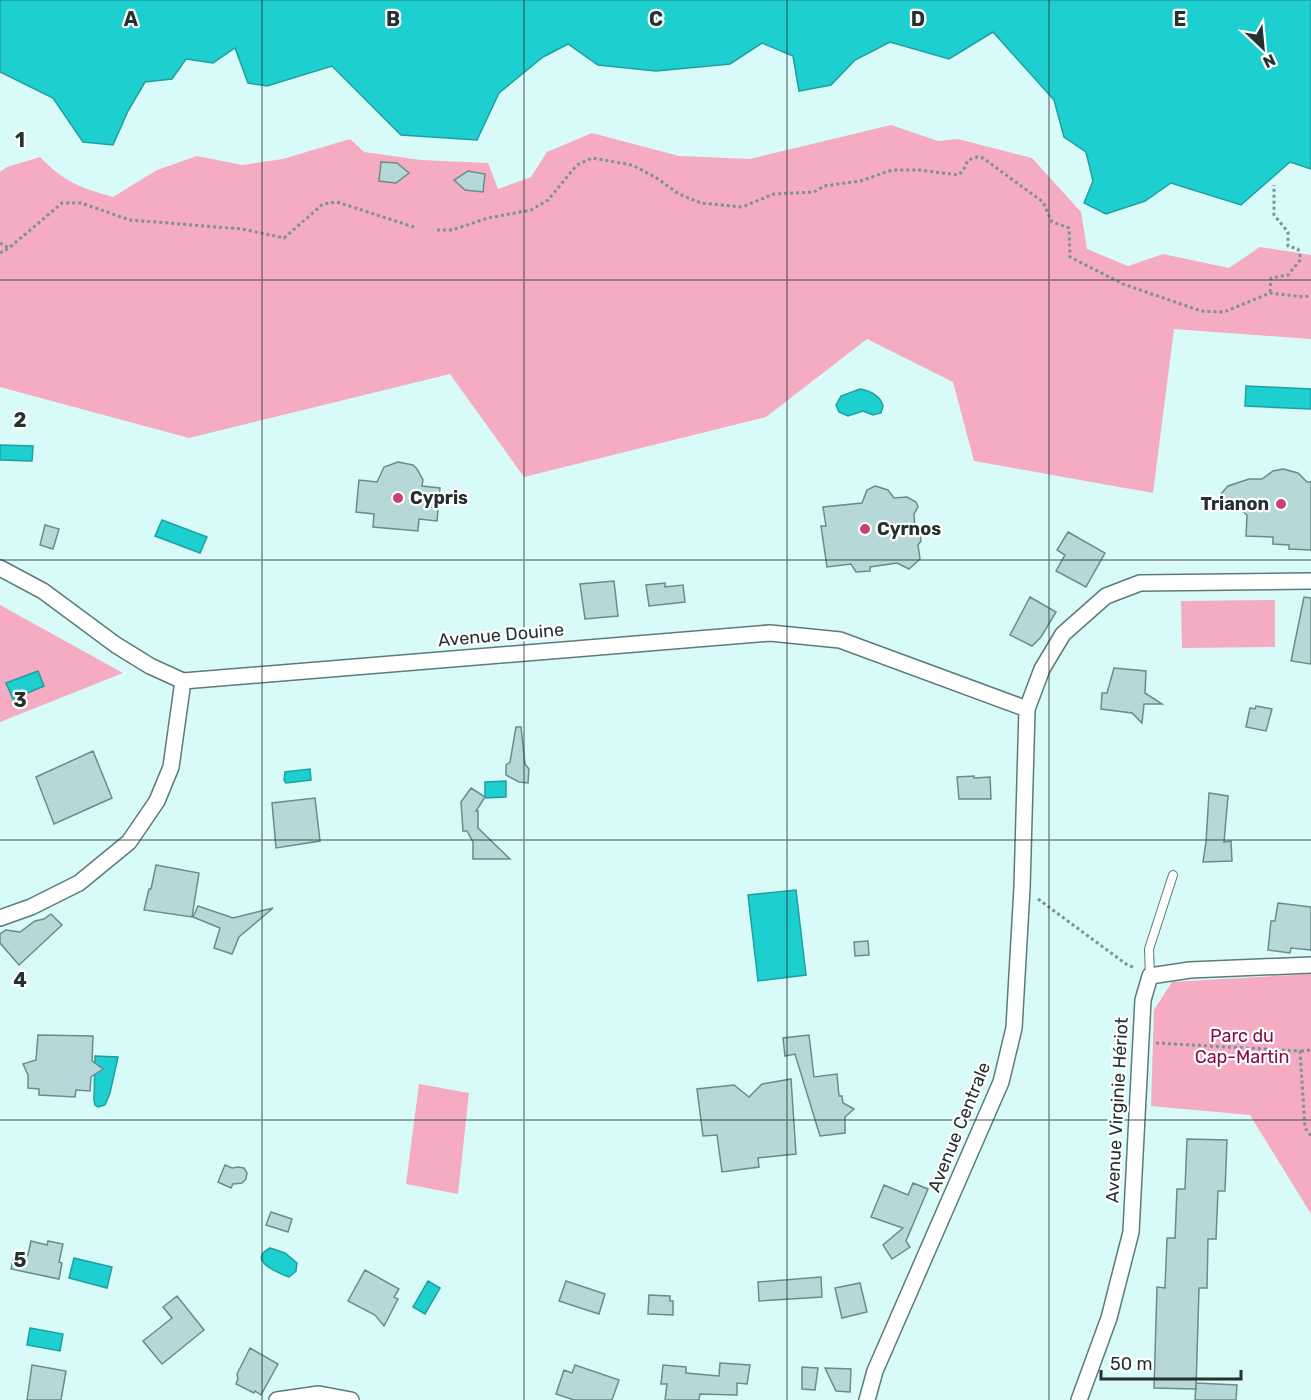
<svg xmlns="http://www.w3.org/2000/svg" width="1311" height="1400" font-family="Rubik,sans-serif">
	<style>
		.green { fill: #f5abc2 }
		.water { fill: #1dcfcf; stroke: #1fa0a0; stroke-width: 1.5 }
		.building { fill: #b7d8d8; stroke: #6c8b8a; stroke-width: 1.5 }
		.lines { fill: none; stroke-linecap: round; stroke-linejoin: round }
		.service-casing { stroke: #5c7b7b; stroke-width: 10 }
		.minor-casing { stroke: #5c7b7b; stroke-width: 18 }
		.path { stroke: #7c9392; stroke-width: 3; stroke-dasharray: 3 3; stroke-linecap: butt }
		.service { stroke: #fff; stroke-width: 8 }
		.minor { stroke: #fff; stroke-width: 15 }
		.grid { fill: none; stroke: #243131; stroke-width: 1.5; stroke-opacity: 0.55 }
		.poi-dot { fill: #ca4079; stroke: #fff; stroke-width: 2 }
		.labels { text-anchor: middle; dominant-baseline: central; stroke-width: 4.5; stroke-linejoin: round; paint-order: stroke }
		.poi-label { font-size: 18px; font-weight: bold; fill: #243131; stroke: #fff; text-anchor: start }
		.street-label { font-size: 18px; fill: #243131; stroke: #fff }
		.park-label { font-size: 18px; fill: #870b47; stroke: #fff }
		.grid-label { font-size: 20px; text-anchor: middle; font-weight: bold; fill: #243131; stroke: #fff; stroke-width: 4.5; stroke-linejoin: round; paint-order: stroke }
	</style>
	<rect width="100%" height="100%" fill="#d8faf9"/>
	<path class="green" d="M 891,125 L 938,141 L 958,139 L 1032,158 L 1081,212 L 1087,249 L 1128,266 L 1163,254 L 1229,268 L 1260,247 L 1311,255 L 1311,339 L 1174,329 L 1153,493 L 974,461 L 953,382 L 867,339 L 766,417 L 524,477 L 450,374 L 189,438 L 0,387 L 0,172 L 7,167 L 40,157 C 64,182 81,188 113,197 L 157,170 L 197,156 L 242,165 L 283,159 L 350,139 L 364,152 L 421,160 L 488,163 L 498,189 L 531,177 L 547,152 L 592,133 L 679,156 L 750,159 Z
		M 1275,600 L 1275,647 L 1182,648 L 1181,601 Z
		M 0,605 L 123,673 L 0,722 Z
		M 1311,974 L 1311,1214 L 1250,1115 L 1151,1106 L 1154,1010 L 1172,982 Z
		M 419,1084 L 469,1093 L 458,1194 L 406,1184 Z"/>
	<path class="water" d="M 0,0 L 1311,0 L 1311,169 L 1290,162 L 1241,205 L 1171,183 L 1145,201 L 1106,214 L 1084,203 L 1093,181 L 1086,152 L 1064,137 L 1054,100 L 993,32 L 949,59 L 890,42 L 855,60 L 831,85 L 799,91 L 793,56 L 762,43 L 730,64 L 656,71 L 598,65 L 568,44 L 543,57 L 499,93 L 477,140 L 401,135 L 332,66 L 267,86 L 248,83 L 235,48 L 213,63 L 186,59 L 172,79 L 145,82 L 128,111 L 113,145 L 83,142 L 53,98 L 0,72 Z
		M 1246,386 L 1311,389 L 1311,409 L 1245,406 Z
		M 860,389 C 871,391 880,395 883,406 L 881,413 L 873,415 L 863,411 L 848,416 L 839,412 L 836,405 L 841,396 Z
		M 0,445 L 33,446 L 32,461 L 0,460 Z
		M 162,520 L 207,537 L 200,553 L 155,536 Z
		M 38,671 L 44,686 L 13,699 L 6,683 Z
		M 310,769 L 311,780 L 286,783 L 284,780 L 285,772 Z
		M 506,781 L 506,797 L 485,798 L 485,782 Z
		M 796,890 L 806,975 L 758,981 L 748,895 Z
		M 95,1056 L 118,1057 L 110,1093 L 105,1105 L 98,1107 L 95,1105 L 94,1100 Z
		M 270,1248 L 285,1253 L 297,1263 L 296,1271 L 289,1277 C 276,1272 247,1260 270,1248 Z
		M 74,1258 L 112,1267 L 107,1288 L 69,1278 Z
		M 428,1281 L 440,1288 L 425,1314 L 413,1307 Z
		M 30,1328 L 63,1334 L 60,1351 L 27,1345 Z"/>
	<path class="building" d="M 381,162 L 397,163 L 409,173 L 396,183 L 379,181 Z
		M 468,171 L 485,174 L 483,192 L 465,190 L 454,180 Z
		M 398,462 L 413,465 L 417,469 L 423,480 L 422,486 L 440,488 L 437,521 L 419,519 L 418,531 L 373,527 L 374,514 L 356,512 L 359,480 L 377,482 L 384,467 Z
		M 1283,469 L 1298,473 L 1307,482 L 1311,482 L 1311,550 L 1289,549 L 1289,545 L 1273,544 L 1273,537 L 1246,536 L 1247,515 L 1236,506 L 1221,507 L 1220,495 L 1228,486 L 1249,479 L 1262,479 L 1273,471 Z
		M 875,486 L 888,490 L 894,498 L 907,497 L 916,502 L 918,507 L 914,514 L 915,530 L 920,534 L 921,541 L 918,545 L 920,559 L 909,569 L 897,563 L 870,567 L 870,571 L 856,572 L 851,564 L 827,567 L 821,526 L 826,526 L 823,507 L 862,503 L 867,490 Z
		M 45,525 L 59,529 L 53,549 L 40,545 Z
		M 1068,532 L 1105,553 L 1086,587 L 1056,571 L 1065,555 L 1057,550 Z
		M 614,581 L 618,616 L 585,619 L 580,584 Z
		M 665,583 L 665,587 L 683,585 L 685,602 L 649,606 L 646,585 Z
		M 1030,597 L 1056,612 L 1041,637 L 1032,646 L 1010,635 Z
		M 1304,597 L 1311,598 L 1311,664 L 1291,661 Z
		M 1114,668 L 1146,671 L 1145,693 L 1162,704 L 1144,704 L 1142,723 L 1132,713 L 1101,709 L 1102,693 L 1107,693 Z
		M 1256,706 L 1272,709 L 1266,731 L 1246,727 L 1250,708 L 1255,709 Z
		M 516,727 L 521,727 L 525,764 L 529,769 L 528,783 L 519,782 L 506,775 L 506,765 L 510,762 Z
		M 93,751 L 112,798 L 54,824 L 36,777 Z
		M 974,776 L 974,778 L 990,777 L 991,799 L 959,799 L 957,777 Z
		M 471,788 L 485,797 L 476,811 L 478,811 L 478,828 L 510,859 L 473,859 L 473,842 L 467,831 L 463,831 L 461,802 Z
		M 1209,793 L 1228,796 L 1224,842 L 1231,841 L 1232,861 L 1203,862 L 1206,842 Z
		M 315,798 L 320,841 L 276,848 L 272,803 Z
		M 156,865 L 199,873 L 192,917 L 144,910 L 149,889 L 151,889 Z
		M 1278,903 L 1311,907 L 1311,950 L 1291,948 L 1290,953 L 1268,950 L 1271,921 L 1275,921 Z
		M 198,906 L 233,918 L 273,908 L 239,937 L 232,954 L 214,948 L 220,928 L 193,917 Z
		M 51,914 L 62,925 L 19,965 L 0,943 L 0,934 L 6,930 L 20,932 L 35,921 L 44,919 Z
		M 868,941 L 869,955 L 855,956 L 854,942 Z
		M 38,1035 L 93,1036 L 92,1061 L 103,1069 L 91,1077 L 90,1091 L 76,1090 L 75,1097 L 39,1095 L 39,1089 L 28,1088 L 28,1075 L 23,1064 L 36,1060 Z
		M 809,1035 L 814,1077 L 837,1074 L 839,1096 L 842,1096 L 843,1103 L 854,1109 L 845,1117 L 845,1133 L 820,1136 L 795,1054 L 785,1056 L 783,1038 Z
		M 791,1079 L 796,1154 L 758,1158 L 759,1167 L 722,1172 L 717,1135 L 703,1136 L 697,1089 L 734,1085 L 749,1097 L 762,1084 Z
		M 1187,1139 L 1227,1140 L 1225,1191 L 1218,1191 L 1216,1239 L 1208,1239 L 1207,1288 L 1199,1288 L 1196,1389 L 1154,1388 L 1157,1287 L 1165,1288 L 1167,1238 L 1175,1238 L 1177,1189 L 1185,1189 Z
		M 225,1165 L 232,1168 L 238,1167 L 244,1168 L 247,1173 L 246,1179 L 242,1183 L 233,1184 L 231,1188 L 218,1182 Z
		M 913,1183 L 928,1189 L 906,1241 L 910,1247 L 892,1259 L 883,1245 L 903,1228 L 871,1217 L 884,1185 L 908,1195 Z
		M 271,1212 L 292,1219 L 288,1232 L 266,1225 Z
		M 31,1241 L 47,1245 L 48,1241 L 63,1244 L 59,1262 L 62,1263 L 59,1279 L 11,1269 L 15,1252 L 28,1255 Z
		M 365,1270 L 399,1289 L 394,1297 L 398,1299 L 384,1326 L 375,1315 L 348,1301 Z
		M 821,1277 L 822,1297 L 759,1301 L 758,1282 Z
		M 566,1281 L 605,1294 L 599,1314 L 559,1301 Z
		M 860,1283 L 867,1312 L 842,1318 L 835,1288 Z
		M 649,1295 L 670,1296 L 670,1301 L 673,1301 L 673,1315 L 648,1314 Z
		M 177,1296 L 204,1330 L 162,1364 L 143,1341 L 172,1318 L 163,1307 Z
		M 250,1348 L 278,1364 L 261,1395 L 255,1391 L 254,1393 L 236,1384 L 238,1379 L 237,1374 Z
		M 720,1363 L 750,1365 L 747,1384 L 737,1383 L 737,1395 L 700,1394 L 699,1400 L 665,1400 L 667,1384 L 661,1384 L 663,1365 L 686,1367 L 686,1373 L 719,1376 Z
		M 32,1365 L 66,1371 L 61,1400 L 27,1400 Z
		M 575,1365 L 619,1380 L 612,1400 L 574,1400 L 556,1394 L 564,1370 L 572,1373 Z
		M 802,1367 L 818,1368 L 815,1390 L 802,1389 Z
		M 825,1368 L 851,1369 L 850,1392 L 836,1391 Z
		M 1196,1383 L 1237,1385 L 1236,1400 L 1195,1400 Z"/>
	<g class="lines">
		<defs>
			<path id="service" d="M 1150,976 L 1149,949 L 1173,875"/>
			<path id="minor" d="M 0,568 L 43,591 L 116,645 L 150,666 L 183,681 L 770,633 L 840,640 L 1027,709
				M 0,918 L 31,907 L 79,883 L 129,842 L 157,801 L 171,767 L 183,681
				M 277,1400 L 319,1394 L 351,1400
				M 867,1400 L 875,1371 L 1001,1082 L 1014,1028 L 1022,888 L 1027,709 L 1042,669 L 1063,634 L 1106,596 L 1140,583 L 1311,581
				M 1079,1400 L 1109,1318 L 1131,1232 L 1143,1000 L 1150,976 L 1190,970 L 1311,965"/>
		</defs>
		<use href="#service" class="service-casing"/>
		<use href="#minor" class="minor-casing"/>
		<path class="path" d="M 437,230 L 452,230 L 488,218 L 531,210 L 548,200 L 577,165 L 592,158 L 632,165 L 655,177 L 679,194 L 701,203 L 742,207 L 774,194 L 814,192 L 824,186 L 860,181 L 892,170 L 919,170 L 958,175 L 963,171 L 968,160 L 977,157 L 983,158 L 1043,202 L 1052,222 L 1069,228 L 1070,257 L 1123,284 L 1201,311 L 1224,312 L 1270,293 L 1305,297 L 1311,295
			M 0,243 L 9,248
			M 0,253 L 9,248 L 62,203 L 81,203 L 130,220 L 242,229 L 284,238 L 323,204 L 337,202 L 414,227
			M 1270,292 L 1271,278 L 1288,275 L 1301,259 L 1298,249 L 1288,246 L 1288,232 L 1274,215 L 1274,185
			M 1038,899 L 1126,964 L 1135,968
			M 1156,1043 L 1300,1051 L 1305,1128 L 1311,1136
			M 1301,1051 L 1311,1050"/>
		<use href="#service" class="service"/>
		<use href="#minor" class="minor"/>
	</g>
	<path class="grid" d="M 262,0 L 262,1400M 524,0 L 524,1400M 787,0 L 787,1400M 1049,0 L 1049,1400M 0,280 L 1311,280M 0,560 L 1311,560M 0,840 L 1311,840M 0,1120 L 1311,1120"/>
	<g class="poi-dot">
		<circle cx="398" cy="498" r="6"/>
		<circle cx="1281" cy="504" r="6"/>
		<circle cx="865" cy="529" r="6"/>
	</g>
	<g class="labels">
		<g class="poi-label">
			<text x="410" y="498">Cypris</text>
			<text x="1269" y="504" text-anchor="end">Trianon</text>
			<text x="877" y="529">Cyrnos</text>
		</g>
		<g class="street-label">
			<text transform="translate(501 635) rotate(-5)">Avenue Douine</text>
			<text transform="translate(1117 1110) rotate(-87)">Avenue Virginie Hériot</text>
			<text transform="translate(959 1127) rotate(-68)">Avenue Centrale</text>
		</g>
		<g class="park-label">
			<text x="1242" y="1036">Parc du<tspan x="1242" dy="21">Cap-Martin</tspan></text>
		</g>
	</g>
	<g class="grid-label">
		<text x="131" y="26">A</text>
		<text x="393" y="26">B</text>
		<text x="656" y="26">C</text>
		<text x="918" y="26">D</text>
		<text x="1180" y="26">E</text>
		<text x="20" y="147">1</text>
		<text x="20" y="427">2</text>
		<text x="20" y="707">3</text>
		<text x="20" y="987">4</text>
		<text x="20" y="1267">5</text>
	</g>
	<g transform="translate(1263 48) rotate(154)" stroke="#ffffff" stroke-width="4.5" paint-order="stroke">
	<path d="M0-4.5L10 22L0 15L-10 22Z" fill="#243131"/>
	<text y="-9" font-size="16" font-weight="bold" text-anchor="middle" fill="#243131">N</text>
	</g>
	<path d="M1101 1370v9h140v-9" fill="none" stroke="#243131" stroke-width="3"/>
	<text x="1110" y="1370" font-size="18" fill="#243131" stroke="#ffffff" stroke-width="4.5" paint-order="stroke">50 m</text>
</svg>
